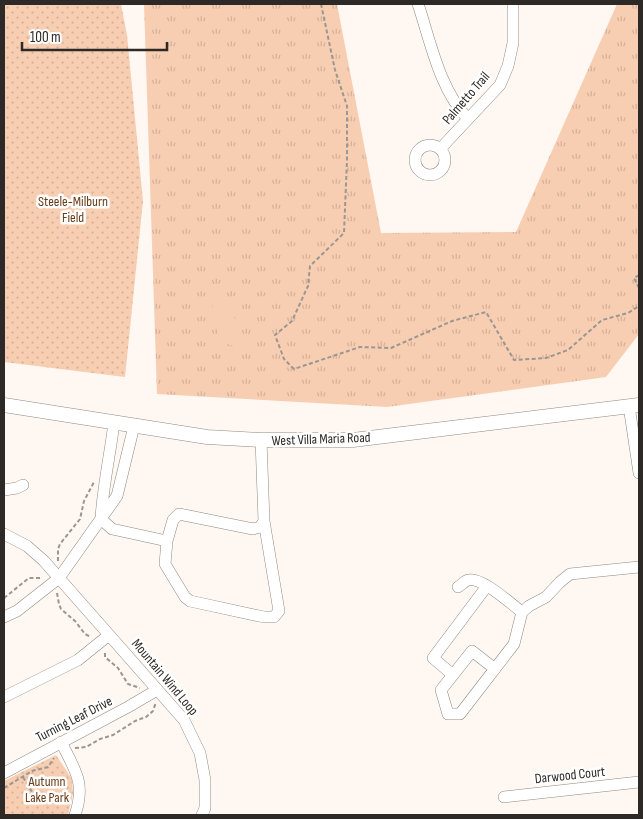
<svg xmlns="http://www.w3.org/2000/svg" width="643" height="819" font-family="'Sofia Sans Condensed',sans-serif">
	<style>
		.grass { fill: url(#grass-tufts) }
		.park { fill: url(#park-dots) }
		.pitch { fill: #f8ceb2 }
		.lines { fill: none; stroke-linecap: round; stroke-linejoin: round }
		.minor-casing { stroke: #908984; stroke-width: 12 }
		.major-casing { stroke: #908984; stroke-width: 15 }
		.path { stroke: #9b9692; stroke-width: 2; stroke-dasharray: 4 2.5; stroke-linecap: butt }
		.minor { stroke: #fff; stroke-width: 11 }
		.major { stroke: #fff; stroke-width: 14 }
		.labels { text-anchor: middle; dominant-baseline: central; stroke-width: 5; stroke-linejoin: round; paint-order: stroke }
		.street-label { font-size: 14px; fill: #2c2927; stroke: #fff }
		.park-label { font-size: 14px; fill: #683a15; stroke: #fff }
	</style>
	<defs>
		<pattern id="grass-tufts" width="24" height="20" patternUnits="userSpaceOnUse" patternTransform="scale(1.25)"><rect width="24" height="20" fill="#f8ceb2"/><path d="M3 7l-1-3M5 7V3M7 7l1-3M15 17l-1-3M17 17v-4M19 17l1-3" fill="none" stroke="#d5b199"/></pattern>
		<pattern id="park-dots" width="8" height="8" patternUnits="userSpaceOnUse" patternTransform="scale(1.25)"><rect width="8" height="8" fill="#f8ceb2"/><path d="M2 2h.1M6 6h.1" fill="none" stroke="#d5b199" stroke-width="1.8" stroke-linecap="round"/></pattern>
	</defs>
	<rect width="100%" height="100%" fill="#fff7f2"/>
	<path class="grass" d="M 144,4 L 337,4 L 381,233 L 516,232 L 617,4 L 639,4 L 639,334 L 606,377 L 387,407 L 157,394 Z"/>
	<path class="park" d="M 4,4 L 121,4 L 127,35 L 143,201 L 125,377 L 4,362 Z
		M 56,755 L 72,779 L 73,794 L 68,815 L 4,815 L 4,781 Z"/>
	<path class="pitch" d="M 224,294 L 231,314 L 239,324 L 244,339 L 237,347 L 224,343 C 214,327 211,317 213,298 Z"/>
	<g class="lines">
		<defs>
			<path id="minor" d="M 418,4 C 431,43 439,88 468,119
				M415 160a15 15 0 1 1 30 0a15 15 0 1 1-30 0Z
				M 441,148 L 500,85 L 508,66 L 513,43 L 513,4
				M 629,406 L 639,473
				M 4,490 L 17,488 L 23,485
				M 101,518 C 103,486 110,455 114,423
				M 101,519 L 112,529 L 167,541 L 173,520 L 179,514 L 253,529 L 260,527 L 264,521 L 261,440
				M 4,534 L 27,546 L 44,561 L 184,720 L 200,753 L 205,780 L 205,808 L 202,815
				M 167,541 L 165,564 L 185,597 L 190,601 L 264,617 L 274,617 L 279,611 L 264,521
				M 458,587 C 461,585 465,581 468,580 C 481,576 511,604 522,612
				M 4,617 L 17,611 L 59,578 L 117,496 L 134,426
				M 495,669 L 472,651 L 441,690 L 448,714 L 460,714 L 514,644 L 522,612 L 529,606 L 546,597 L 560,582 L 570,574 L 639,567
				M 453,675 L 433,658 L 487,586
				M 4,697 L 78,660 L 109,635
				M 61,742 C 75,770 86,783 75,815
				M 4,773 L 128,707 L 157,690
				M 504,797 L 639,782"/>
			<path id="major" d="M 4,405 L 207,437 L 261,440 L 353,440 L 639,405"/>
		</defs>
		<use href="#minor" class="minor-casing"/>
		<use href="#major" class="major-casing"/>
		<path class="path" d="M 321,4 L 335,70 L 347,106 L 347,160 L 344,233 L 310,266 L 308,286 L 292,321 L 275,335 L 284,359 L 294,369 L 360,347 L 391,348 L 452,321 L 486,312 L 514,360 L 546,358 L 568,350 L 602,320 L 628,313 L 639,306
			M 639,275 L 634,278 L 639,288
			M 58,561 L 58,549 L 60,544 L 80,519 L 84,501 L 94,482
			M 57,593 L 59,604 L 61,609 L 75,621 L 85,634 L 91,637
			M 4,598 L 29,578 L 41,578
			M 105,653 L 105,657 L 118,668 L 128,684 L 140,688
			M 75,748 L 86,747 L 100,739 L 113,735 L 135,721 L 146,717 L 153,711 L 156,702
			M 23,777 L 35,797
			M 4,788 L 32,771 L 48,767 L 54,758"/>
		<use href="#minor" class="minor"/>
		<use href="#major" class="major"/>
	</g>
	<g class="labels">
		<g class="street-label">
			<text transform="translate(466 98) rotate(-49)">Palmetto Trail</text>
			<text transform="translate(321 439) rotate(-2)">West Villa Maria Road</text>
			<text transform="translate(165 677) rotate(50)">Mountain Wind Loop</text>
			<text transform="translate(74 719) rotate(-27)">Turning Leaf Drive</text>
			<text transform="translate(570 775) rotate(-6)">Darwood Court</text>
		</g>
		<g class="park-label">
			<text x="73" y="201">Steele-Milburn<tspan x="73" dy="16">Field</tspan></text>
			<text x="47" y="781">Autumn<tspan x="47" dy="16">Lake Park</tspan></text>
		</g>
	</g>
	<rect width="643" height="819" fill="none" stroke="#2c2927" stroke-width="10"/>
	<path d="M22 42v8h145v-8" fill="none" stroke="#2c2927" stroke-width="2.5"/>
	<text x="30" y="42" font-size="15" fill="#2c2927" stroke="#ffffff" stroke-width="4" paint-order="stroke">100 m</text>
</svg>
